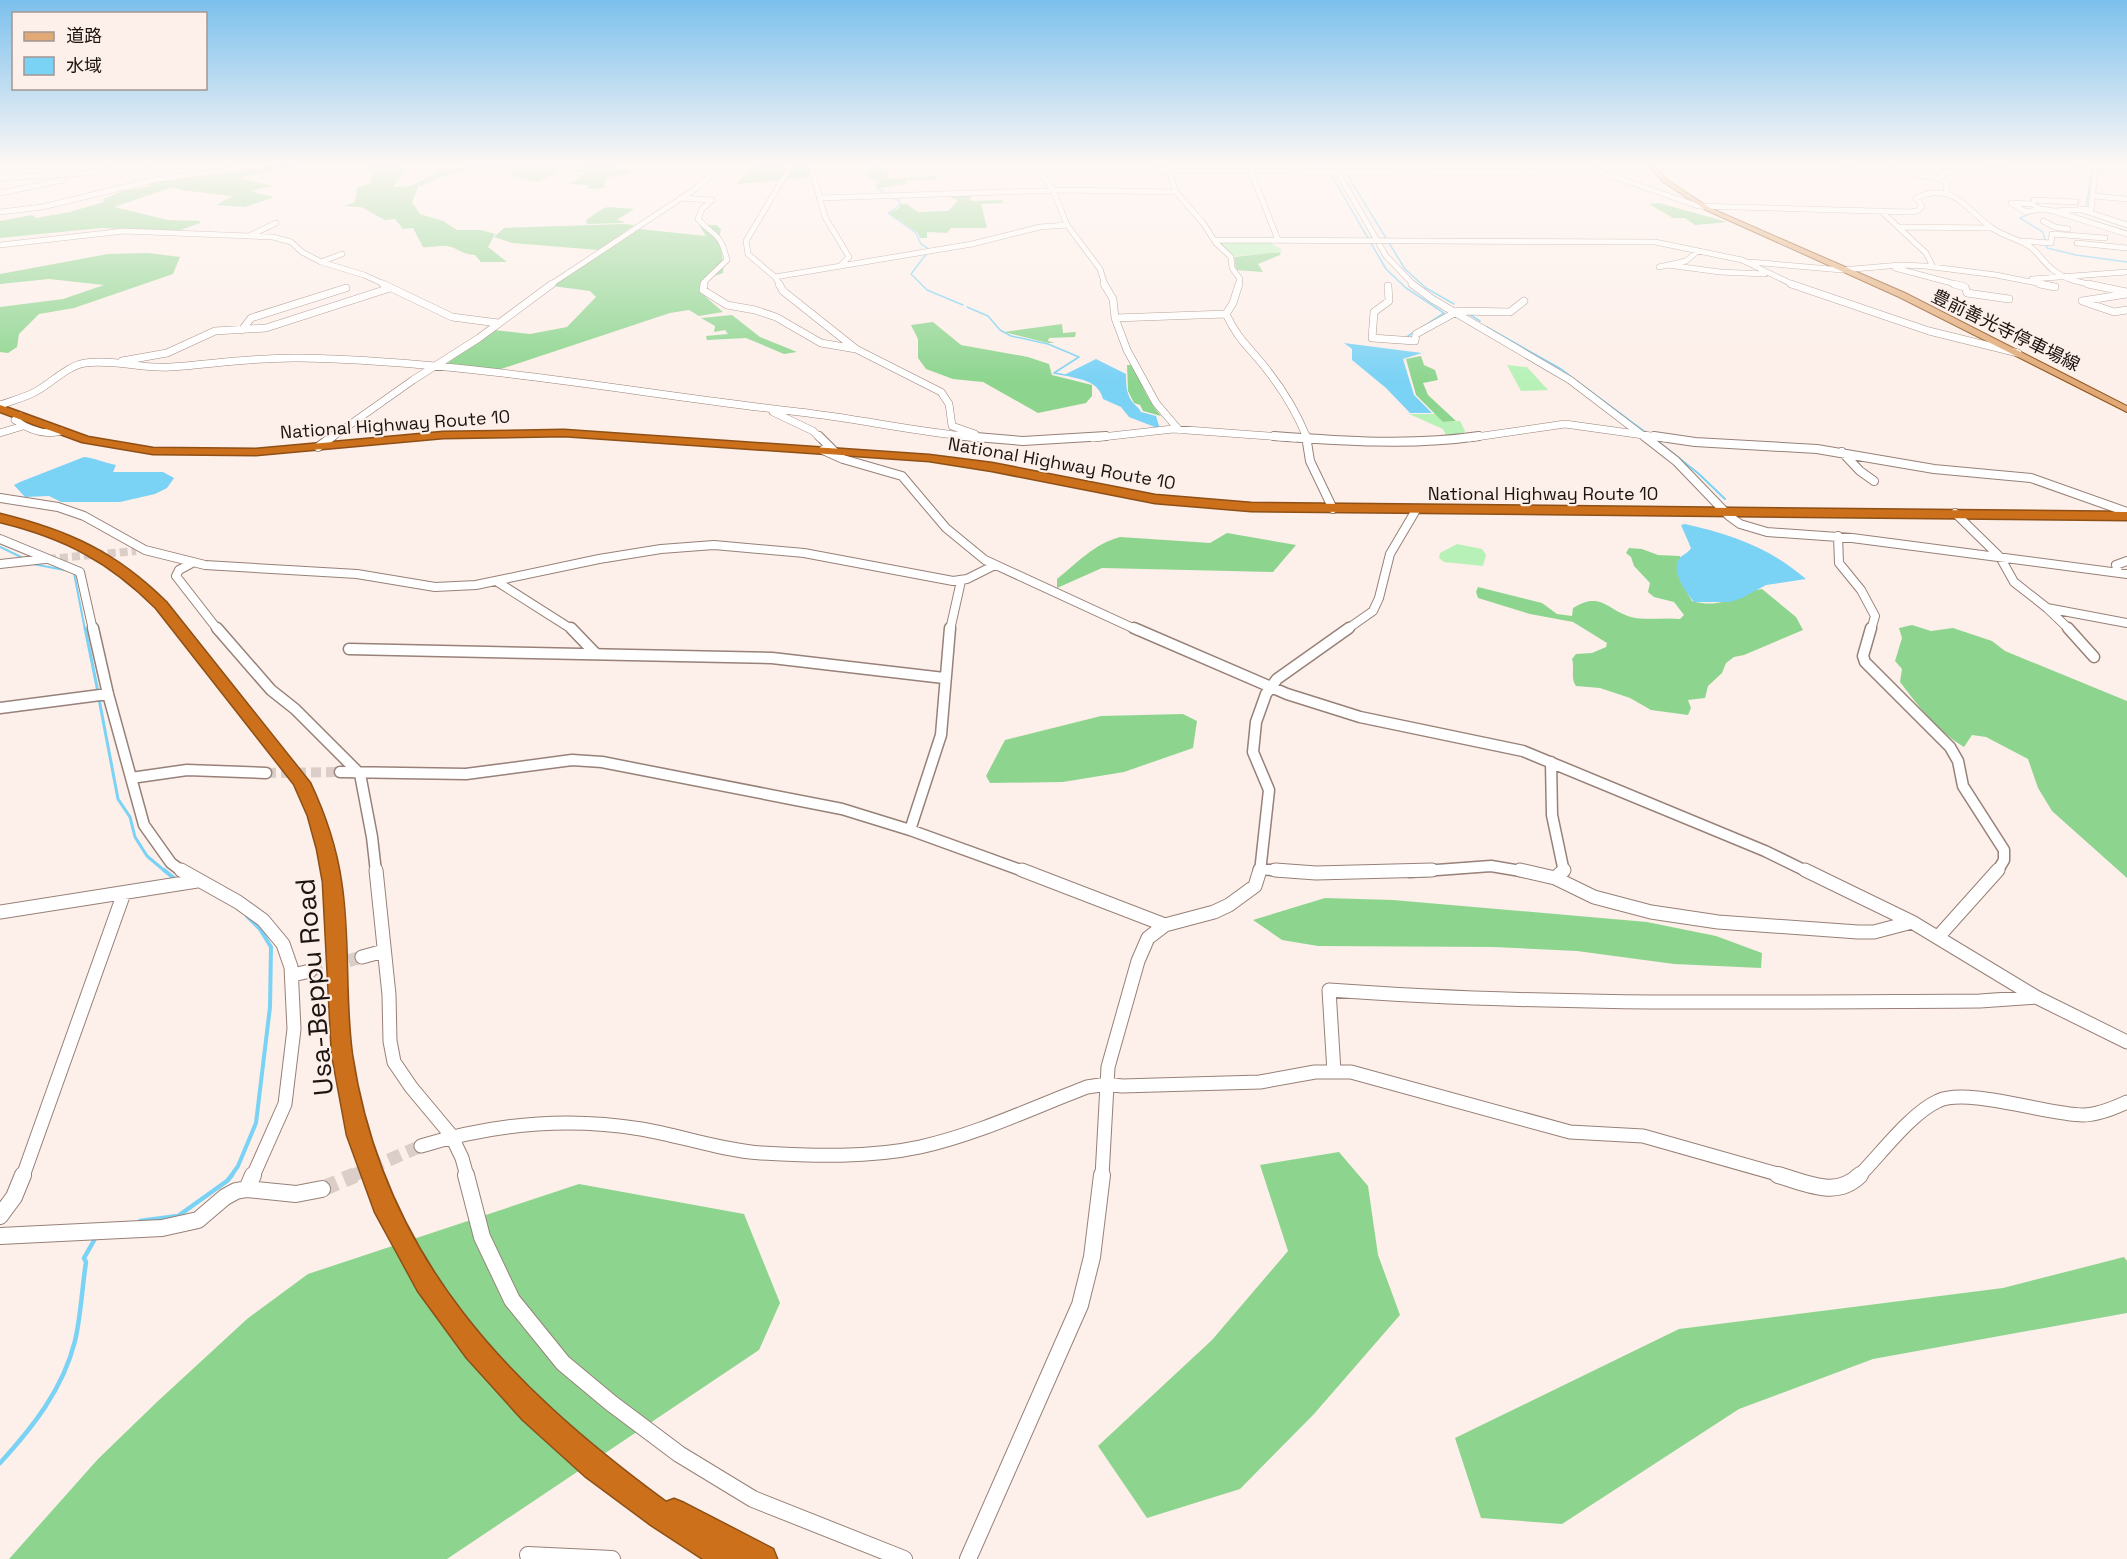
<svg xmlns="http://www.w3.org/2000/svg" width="2127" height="1559" font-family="'Space Grotesk','Noto Sans JP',sans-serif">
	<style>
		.green { fill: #b8f1b8 }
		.forest { fill: #8dd58f }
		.water { fill: #7ad2f5 }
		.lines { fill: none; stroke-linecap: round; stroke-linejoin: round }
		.stream-far4 { stroke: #7ad2f5; stroke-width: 1.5 }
		.stream-far3 { stroke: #7ad2f5; stroke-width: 2 }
		.stream-far2 { stroke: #7ad2f5; stroke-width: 3 }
		.stream-far1 { stroke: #7ad2f5; stroke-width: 4 }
		.stream { stroke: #7ad2f5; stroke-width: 4.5 }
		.minor-tunnel-far3 { stroke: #dbcec8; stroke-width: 8; stroke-dasharray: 8 4; stroke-linecap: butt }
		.minor-tunnel-far2 { stroke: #dbcec8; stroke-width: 10; stroke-dasharray: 10 5; stroke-linecap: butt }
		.minor-tunnel-far1 { stroke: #dbcec8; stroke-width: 13; stroke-dasharray: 13 7; stroke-linecap: butt }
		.minor-tunnel { stroke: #dbcec8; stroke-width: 16; stroke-dasharray: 16 8; stroke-linecap: butt }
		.minor-far5-casing { stroke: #978178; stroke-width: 6 }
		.minor-far4-casing { stroke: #978178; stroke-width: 8 }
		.minor-far3-casing { stroke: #978178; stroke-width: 10 }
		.minor-far2-casing { stroke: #978178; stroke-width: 13 }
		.minor-far1-casing { stroke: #978178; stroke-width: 15 }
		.minor-casing { stroke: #978178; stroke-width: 18 }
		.major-casing { stroke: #8e5017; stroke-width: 2 }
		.highway-casing { stroke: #8e5017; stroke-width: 3 }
		.minor-far5 { stroke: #fff; stroke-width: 5 }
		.minor-far4 { stroke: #fff; stroke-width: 7 }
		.minor-far3 { stroke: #fff; stroke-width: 8 }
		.minor-far2 { stroke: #fff; stroke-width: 10 }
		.minor-far1 { stroke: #fff; stroke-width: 13 }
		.minor { stroke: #fff; stroke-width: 16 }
		.major { fill: #e0a976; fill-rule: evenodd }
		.highway { fill: #cc701b; fill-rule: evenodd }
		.labels { text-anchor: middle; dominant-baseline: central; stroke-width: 4.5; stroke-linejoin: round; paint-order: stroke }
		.far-street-label { font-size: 18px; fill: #1c1410; stroke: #fdefe9 }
		.near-street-label { font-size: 27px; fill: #1c1410; stroke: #fdefe9 }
	</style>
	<rect width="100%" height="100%" fill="#fdefe9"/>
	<path class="green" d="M 1265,240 L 1283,250 L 1270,254 L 1234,256 L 1217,242 Z
		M 1507,365 L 1527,367 L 1548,390 L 1521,391 Z
		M 1409,414 L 1436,414 L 1444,422 L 1460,421 L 1465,431 L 1460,438 L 1448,439 L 1443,429 Z
		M 1457,544 L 1482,549 L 1486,555 L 1483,566 L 1444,562 L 1439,558 L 1440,553 Z"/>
	<path class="forest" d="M 280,164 L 315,164 L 242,177 L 242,179 L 274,186 L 260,188 L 253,192 L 274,197 L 245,207 L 216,205 L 233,196 L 181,190 L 173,187 L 114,207 L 168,220 L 200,221 L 200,223 L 178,231 L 101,228 L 0,238 L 0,221 L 32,215 L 36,218 L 70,212 L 104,202 L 103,199 L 123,191 L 151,186 L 150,183 Z
		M 352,164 L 401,164 L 407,170 L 392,187 L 411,186 L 438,172 L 469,166 L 612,164 L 635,173 L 605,178 L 604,188 L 587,189 L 588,185 L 570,184 L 585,173 L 561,169 L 538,182 L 511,176 L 512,170 C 470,168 457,170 418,187 L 412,202 L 420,214 L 443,221 L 457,230 L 481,230 L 495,234 L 488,247 L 507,262 L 481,262 L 475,255 C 461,254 458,248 447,246 C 439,245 431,248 423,247 L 413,228 L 403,229 L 395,219 L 385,220 L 361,207 L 343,206 L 355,202 L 357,187 L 370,184 L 373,174 L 365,167 Z
		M 755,164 L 808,164 L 810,174 L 805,178 L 736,184 L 750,172 Z
		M 884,164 L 882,171 L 889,172 L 888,179 L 938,176 L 935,180 L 908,180 L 905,184 L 880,188 L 877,186 L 882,182 L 870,177 L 866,171 L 868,169 Z
		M 971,194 L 970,201 L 1002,200 L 1003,203 L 981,204 L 987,228 L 951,228 L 947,233 L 927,232 L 927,238 L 920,238 L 918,233 L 889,213 L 899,208 L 901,204 L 907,204 L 918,212 L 948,211 L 958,200 L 951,198 L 952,195 Z
		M 1659,203 L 1727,222 L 1695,225 L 1685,218 L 1673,218 L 1649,204 Z
		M 608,207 L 634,209 L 617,220 L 625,222 L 622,223 L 587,224 L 586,220 L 602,209 Z
		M 624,224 L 634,225 L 599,250 L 512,243 L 494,237 L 504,228 Z
		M 699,225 L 716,225 L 721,229 C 717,243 725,259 723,273 C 711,277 703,279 699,291 L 723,312 L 699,316 L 689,310 L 670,313 L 498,370 L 446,364 L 494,330 L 530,334 L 567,327 L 596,297 L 590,291 L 552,286 L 639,229 L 706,236 Z
		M 1281,252 L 1280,255 L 1258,264 L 1263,272 L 1236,270 L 1234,257 Z
		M 148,253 L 180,257 L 173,274 L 74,308 L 39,314 L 19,334 L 17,347 L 8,353 L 0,352 L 0,307 L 63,299 L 104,285 L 49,279 L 0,284 L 0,274 L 108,254 Z
		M 732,315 L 760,337 L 797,352 L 784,354 L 746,338 L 707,340 L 706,336 L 728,334 L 725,330 L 714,332 L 715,326 L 701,318 Z
		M 933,322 L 961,345 L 1028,357 L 1049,364 L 1052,375 L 1092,385 L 1092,396 L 1086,403 L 1038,413 L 983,382 L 953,379 L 926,369 L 918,358 L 918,339 L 911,325 Z
		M 1062,324 L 1063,333 L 1076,332 L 1075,337 L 1049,338 L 1048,341 L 1055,343 L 1048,343 L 1004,332 Z
		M 1421,356 L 1424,365 L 1435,370 L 1438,380 L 1423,383 L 1428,395 L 1456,421 L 1443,422 L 1416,395 L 1406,359 Z
		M 1127,365 L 1136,365 C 1140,385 1148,400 1161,416 L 1143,411 L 1140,405 L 1134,403 L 1128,391 Z
		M 1227,533 L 1296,545 L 1273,572 L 1102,568 L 1057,588 L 1057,579 C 1077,563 1094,544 1120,537 L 1210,543 Z
		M 1629,548 L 1642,549 L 1658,555 L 1680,556 L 1684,587 L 1692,601 C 1726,610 1732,593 1762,589 L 1796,617 L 1803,630 L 1744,655 L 1734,657 L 1726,663 L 1722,673 L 1708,686 L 1705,698 L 1688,700 L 1691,708 L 1688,715 L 1651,710 L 1630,698 L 1600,688 L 1576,686 C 1570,678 1575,669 1572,659 L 1576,654 L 1592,653 L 1606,647 L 1607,643 L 1573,622 L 1530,614 L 1478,598 L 1476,592 L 1478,587 L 1542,603 L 1557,614 L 1572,616 L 1573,608 C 1602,591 1606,610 1631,617 C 1646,621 1664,617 1680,619 L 1684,615 L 1674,602 L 1654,597 L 1648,592 L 1650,583 L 1634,566 L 1631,557 L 1626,553 Z
		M 1912,625 L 1931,631 L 1953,628 L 1992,641 L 2005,651 L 2127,701 L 2127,878 L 2052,811 L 2038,788 L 2028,759 L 1986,737 L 1972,735 L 1964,747 C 1937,731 1919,707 1900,682 L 1902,669 L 1895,661 L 1902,638 L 1899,628 Z
		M 1183,714 L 1197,721 L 1193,748 L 1124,772 L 1063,782 L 990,783 L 986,776 L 1005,740 L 1101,716 Z
		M 1325,898 L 1393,900 L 1647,922 L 1716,936 L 1762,953 L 1761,968 L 1674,964 L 1577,951 L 1493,947 L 1318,946 L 1282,940 L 1253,920 Z
		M 1339,1152 L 1368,1186 L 1378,1255 L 1400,1315 L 1314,1414 L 1240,1489 L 1147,1518 L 1098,1446 L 1212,1340 L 1288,1251 L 1260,1165 Z
		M 579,1184 L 744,1214 L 780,1303 L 759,1350 L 447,1559 L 9,1559 L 98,1459 L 158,1401 L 247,1319 L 308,1274 Z
		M 2124,1257 L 2127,1261 L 2127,1313 L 1873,1359 L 1739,1409 L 1562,1524 L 1481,1518 L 1455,1438 L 1679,1329 L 2003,1288 Z"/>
	<path class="water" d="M 1344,343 L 1422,353 L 1403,359 L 1414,395 L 1432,413 L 1410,413 L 1386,388 L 1352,360 L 1352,349 Z
		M 1096,359 L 1126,374 C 1126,383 1126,392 1131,400 C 1134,405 1138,406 1141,412 L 1156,416 L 1160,429 L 1129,417 L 1121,407 L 1103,399 C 1098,380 1081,380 1064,375 Z
		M 84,457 C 96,458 104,463 116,465 L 113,472 L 163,472 L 174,478 L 167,488 L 155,494 L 120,502 L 61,502 L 49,496 L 25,497 L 14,485 L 20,482 Z
		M 1685,524 C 1733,535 1768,547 1806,579 L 1766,585 L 1742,598 L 1730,602 L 1694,602 C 1687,593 1672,574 1678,561 C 1681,554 1688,554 1691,548 L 1681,525 Z"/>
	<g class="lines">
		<path class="stream-far4" d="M 882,164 L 866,171 L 869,177 L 881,182 L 876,186 L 885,194
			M 1325,164 L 1329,170
			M 1341,164 L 1344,170
			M 1330,173 L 1386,269 L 1406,288 L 1444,313 L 1421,328
			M 1346,173 L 1405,269 L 1426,288 L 1454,304
			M 894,198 L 900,202 L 900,205 L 888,213 L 916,233 L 921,244 L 929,249
			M 2086,208 L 2093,165
			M 2029,214 L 2020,218 L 2043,232 L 2047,248 L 2076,255 L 2127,262
			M 927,253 L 911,274 L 927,290 L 963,305
			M 967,307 L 988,316 L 1000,330 L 1011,336 L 1048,344 L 1079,357 L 1054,373 L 1065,375
			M 1469,314 L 1480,321
			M 1487,327 L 1561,369 L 1648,434
			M 1409,341 L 1408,336 L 1416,331"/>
		<path class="stream-far3" d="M 1655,439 L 1699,474 L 1725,499
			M 0,547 L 25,559
			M 33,564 L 64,570
			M 74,573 L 85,630"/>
		<path class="stream-far2" d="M 85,628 L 98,692
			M 99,699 L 118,799 L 130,817 L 135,837 L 147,856 L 166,872"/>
		<path class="stream-far1" d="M 164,870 L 175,879
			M 231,1176 L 238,1166 L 256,1123 L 270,1007 L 271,947 L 260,929 L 247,916"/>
		<path class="stream" d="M 140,1221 L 178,1216 L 227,1181 L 232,1175
			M 0,1463 C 33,1427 63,1389 75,1341 C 81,1315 82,1288 86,1262 L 84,1258 L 96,1237"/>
		<path class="minor-tunnel-far3" d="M 48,559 L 136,551"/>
		<path class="minor-tunnel-far2" d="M 266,773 L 340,772"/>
		<path class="minor-tunnel-far1" d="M 310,971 L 362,957
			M 352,1176 L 421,1146"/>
		<path class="minor-tunnel" d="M 322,1189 L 355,1175"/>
		<defs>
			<path id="minor-far5" d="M 810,164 L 825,217 L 849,257 L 841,265
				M 1028,164 L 1044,178 L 1053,190 L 1067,225 L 1100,269 L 1105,285
				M 1167,164 L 1176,192 L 1203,223 L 1216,243 L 1231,257 L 1232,268 L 1240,279 L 1238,285
				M 1248,164 L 1278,240
				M 1333,164 L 1386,256 L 1414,285
				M 1578,164 L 1698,206 L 1909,212 L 1917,211 L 1922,206 L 1916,198 C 1954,181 1965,209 1992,228 C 2003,236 2018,239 2029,246 C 2038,252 2044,263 2052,269 C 2065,280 2079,282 2095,285
				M 1842,164 L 1883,168 L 1940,179 L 1947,183 L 1946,191 L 1949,194
				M 2070,164 L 2127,168
				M 2096,164 L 2091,209 L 2054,211 L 2127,234
				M 1125,167 L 1170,171 L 1534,172 L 1542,170 L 1547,164
				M 0,178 L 87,173 L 151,164
				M 1940,179 L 1943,173 L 1954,170 L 1957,166 L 2015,164
				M 0,193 L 63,180
				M 2093,196 L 2127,199
				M 681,198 L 712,200 L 702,209 L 698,219 C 715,238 720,231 727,260 L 704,282 L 704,285
				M 819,198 L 1065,190 L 1176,192
				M 2034,200 L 2076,202
				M 2011,203 L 2032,204 L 2040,209 L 2026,212 Z
				M 2040,209 L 2054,211
				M 2082,210 L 2127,225
				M 1881,211 L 1926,253 L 1933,267
				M 0,212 L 42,207 L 154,180 L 270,164
				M 2043,221 L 2055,227 L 2068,229
				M 1900,227 L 1992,228
				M 251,235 L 276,223
				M 1214,240 L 1655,242 L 1742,260 L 1794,285
				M 2022,241 L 2051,243 L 2052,234 L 2105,238
				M 2077,243 L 2127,248
				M 0,245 L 124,231 L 273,237 L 291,242 L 302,252 L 321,262 L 364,275 L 386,285
				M 321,262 L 342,254
				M 1750,262 L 1842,270 L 1900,265 L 1925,266 L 1996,275 L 2047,285
				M 1668,265 L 1720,272 L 1765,274
				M 1659,267 L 1686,261 L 1698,251
				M 1895,268 L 1959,285
				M 775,277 L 972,244 L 1040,227 L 1067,225
				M 2032,279 L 2127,272
				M 550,285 L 695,189 L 724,164
				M 780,285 L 775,277 L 748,254 L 746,241 L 792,164"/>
			<path id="minor-far4" d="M 383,284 L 452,317 L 498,323
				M 704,284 L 703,290 L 727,305 L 755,310 L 776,317 L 821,343 L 856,349
				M 779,284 L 783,291 L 856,349 L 941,392 L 949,404 L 952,426 L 975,434
				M 1104,284 L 1113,299 L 1115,318 L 1127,350 L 1156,403 L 1179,430
				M 1239,284 L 1233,303 L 1226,314 C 1238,339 1247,345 1264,366 C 1281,387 1297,413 1307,438
				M 1412,284 L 1432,299 L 1570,380 L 1646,438
				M 1791,284 L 1929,331 L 2018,353
				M 1954,284 L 1965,287 L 1967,293 L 2009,299
				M 2040,284 L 2055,287
				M 2088,284 L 2127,292
				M 1388,286 L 1389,301 L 1374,312 L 1372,338 L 1415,341 L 1416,334 L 1458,311 L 1510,312 L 1524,301
				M 2127,294 L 2082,301 L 2114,312 L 2127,310
				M 1115,318 L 1226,314
				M 242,330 L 251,318 L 346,288
				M 122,361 L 167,353 L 215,331 L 266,328 L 390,288
				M 0,405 C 11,401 23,398 33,393 C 50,385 66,366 85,363 C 114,359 141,369 170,367 C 213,364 256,357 300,358 C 468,361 633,393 799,412 C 861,419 921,433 983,438
				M 773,412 L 813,431 L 820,438
				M 20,416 L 15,420 C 29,430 44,436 61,431
				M 0,433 L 23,426
				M 331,438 L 413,380 L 479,338 L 552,284
				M 1093,438 L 1173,429 L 1295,438
				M 1469,438 L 1565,424 L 1665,438"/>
			<path id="minor-far3" d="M 819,436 L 834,451
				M 964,436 L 1023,441 L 1106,436
				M 1274,436 C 1342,441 1412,446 1479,436
				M 1306,436 L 1310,461 L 1333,509
				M 1644,436 L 1676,461 L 1729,516 L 1740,524 L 1767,532 L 1852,538 L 2127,574
				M 1654,436 L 1695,442 L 1817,449 L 1934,469 L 2031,478 L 2127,512
				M 318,447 L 333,436
				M 823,450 L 843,459 L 902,476 L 946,528 L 985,560 L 1137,630
				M 1842,452 L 1860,471 L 1874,481
				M 0,498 L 58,507 L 84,516 L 145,550 L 205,565 L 357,574 L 435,587 L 476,585 L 599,559 L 661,549 L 714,545 L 804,553 L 953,581 L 967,579 L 995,565
				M 1955,513 L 2000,557 L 2014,582 L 2047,608 L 2127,623
				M 1838,536 L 1839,563 L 1861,590 L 1875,616 L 1871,630
				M 0,539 L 80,572 L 93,630
				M 192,563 L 179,570 L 176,576 L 218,630
				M 0,564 L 45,559
				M 2118,572 L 2116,565 L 2127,561
				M 496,581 L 573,630
				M 2049,610 L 2070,630
				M 950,630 L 961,581
				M 1346,630 L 1373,611 L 1379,598 L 1390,554 L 1416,510"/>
			<path id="minor-far2" d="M 93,628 L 108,694 L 144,825 L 171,863 L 183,872
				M 217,628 L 271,690 L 295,709 L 360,774 L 372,837 L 376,872
				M 571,628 L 596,654
				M 1134,628 L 1287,694 L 1360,717 L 1523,751 L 1765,851 L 1808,872
				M 1871,628 L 1863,656 L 1865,662 L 1950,747 L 1958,761 L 1963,786 L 2004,850 L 2004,860 L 1997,872
				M 2068,628 L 2094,657
				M 349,649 L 772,658 L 944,678
				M 0,708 L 108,694
				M 1551,762 L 1552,815 L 1564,872
				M 340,772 L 466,774 L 572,760 L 602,762 L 842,809 L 910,830 L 1026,872
				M 131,778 L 187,770 L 266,773
				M 910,830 L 941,735 L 950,628
				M 1259,869 L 1296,872
				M 1260,872 L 1269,790 L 1253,752 L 1256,722 L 1266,694 L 1277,679 L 1349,628
				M 1410,872 L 1491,866 L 1527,872"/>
			<path id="minor-far1" d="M 181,870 L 238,902 L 263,920 L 283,944 L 291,967 L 294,1029 L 285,1104 L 253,1176
				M 376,870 L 389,995 L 390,1041 L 394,1062 L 411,1087 L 451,1135 L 462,1158 L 467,1176
				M 1022,870 L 1165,925
				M 1275,870 L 1316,873 L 1432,870
				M 1520,870 L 1555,878 L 1564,870
				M 1805,870 L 1912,922 L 2036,997 L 2127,1042
				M 1555,878 L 1594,897 L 1651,912 L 1718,922 L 1858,932 L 1874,932 L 1912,922
				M 0,912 L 197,881
				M 1938,937 L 1998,870
				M 362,957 L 384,951
				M 293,975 L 310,971
				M 1334,1072 L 1329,990 C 1546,1006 1763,1002 1980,1001 L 2036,997
				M 421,1146 C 492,1124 568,1117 641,1129 C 682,1136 720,1150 761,1153 C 813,1156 869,1158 920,1147 C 978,1134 1032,1108 1087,1087 L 1107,1084 L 1122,1086 L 1260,1082 L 1315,1072 L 1351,1072 L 1570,1132 L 1643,1136 L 1784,1176
				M 23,1176 L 124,893
				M 1102,1176 L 1108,1067 L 1138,961 L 1148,938 L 1165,925 L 1214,912 L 1229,905 L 1255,886 L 1260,870
				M 1859,1176 C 1880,1155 1911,1113 1938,1101 C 1967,1087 2048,1115 2083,1115 C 2098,1115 2114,1108 2127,1102"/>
			<path id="minor" d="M 466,1175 L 482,1237 L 512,1300 L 563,1363 L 611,1403 L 679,1454 L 753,1499 L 904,1559
				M 1778,1175 C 1807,1183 1836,1199 1860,1175
				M 247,1189 L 253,1175
				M 0,1216 L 14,1197 L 23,1175
				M 0,1236 L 162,1228 L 198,1220 L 225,1197 L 236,1191 L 247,1189 L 296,1194 L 322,1189
				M 528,1555 L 612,1559
				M 968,1559 L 1080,1305 L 1092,1257 L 1102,1175"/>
			<path id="major" d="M 1647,164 L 1653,164 L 1667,180 L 1710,208 L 1905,293 L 2127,406 L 2127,412 L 1899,297 L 1706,210 L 1663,182 Z"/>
			<path id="highway" d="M 0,405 L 88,437 L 153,448 L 256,449 L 443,432 L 564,430 L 929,455 L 992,463 L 1155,495 L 1251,503 L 2127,512 L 2127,520 L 1251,511 L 1155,503 L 992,471 L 929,461 L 564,436 L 443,438 L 256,455 L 153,454 L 82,442 L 0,412 Z
				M 0,514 C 69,531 115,552 166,602 L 310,783 C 325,815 336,847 341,882 C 350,939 344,998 352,1055 C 383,1258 507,1385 666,1502 L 674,1499 L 684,1503 L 773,1549 L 777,1559 L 703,1559 L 651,1525 L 585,1476 L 523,1420 L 467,1358 L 418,1291 L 375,1212 L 347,1135 L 332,1054 L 323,882 L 317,849 L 308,816 L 294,784 L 156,608 C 109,561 65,538 0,522 Z"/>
		</defs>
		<use href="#minor-far5" class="minor-far5-casing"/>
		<use href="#minor-far4" class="minor-far4-casing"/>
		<use href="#minor-far3" class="minor-far3-casing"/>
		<use href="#minor-far2" class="minor-far2-casing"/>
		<use href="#minor-far1" class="minor-far1-casing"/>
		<use href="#minor" class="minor-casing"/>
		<use href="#major" class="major-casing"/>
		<use href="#highway" class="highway-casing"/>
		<use href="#minor-far5" class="minor-far5"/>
		<use href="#minor-far4" class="minor-far4"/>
		<use href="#minor-far3" class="minor-far3"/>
		<use href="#minor-far2" class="minor-far2"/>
		<use href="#minor-far1" class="minor-far1"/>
		<use href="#minor" class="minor"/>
		<use href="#major" class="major"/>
		<use href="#highway" class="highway"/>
	</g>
	<linearGradient id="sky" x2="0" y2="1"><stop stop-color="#7cc0ed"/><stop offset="0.43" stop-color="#fef8f5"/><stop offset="1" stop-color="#fef8f5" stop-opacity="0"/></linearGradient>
	<rect width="2127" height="382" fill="url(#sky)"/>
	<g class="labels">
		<g class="far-street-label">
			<text transform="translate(2006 330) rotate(26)">豊前善光寺停車場線</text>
			<text transform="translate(395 424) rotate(-4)">National Highway Route 10</text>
			<text transform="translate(1062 463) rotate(10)">National Highway Route 10</text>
			<text x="1543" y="493">National Highway Route 10</text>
		</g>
		<g class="near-street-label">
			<text transform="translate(314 987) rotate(-95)">Usa-Beppu Road</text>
		</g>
	</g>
	<rect x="12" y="12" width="195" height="78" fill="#fdefe9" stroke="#a39792" stroke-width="1.5"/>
	<rect x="24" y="32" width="30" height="9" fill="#e0a976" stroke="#a39792" stroke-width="1.5"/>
	<text x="66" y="42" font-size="18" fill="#1c1410">道路</text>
	<rect x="24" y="57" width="30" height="18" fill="#7ad2f5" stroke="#a39792" stroke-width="1.5"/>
	<text x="66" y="72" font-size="18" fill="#1c1410">水域</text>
</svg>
